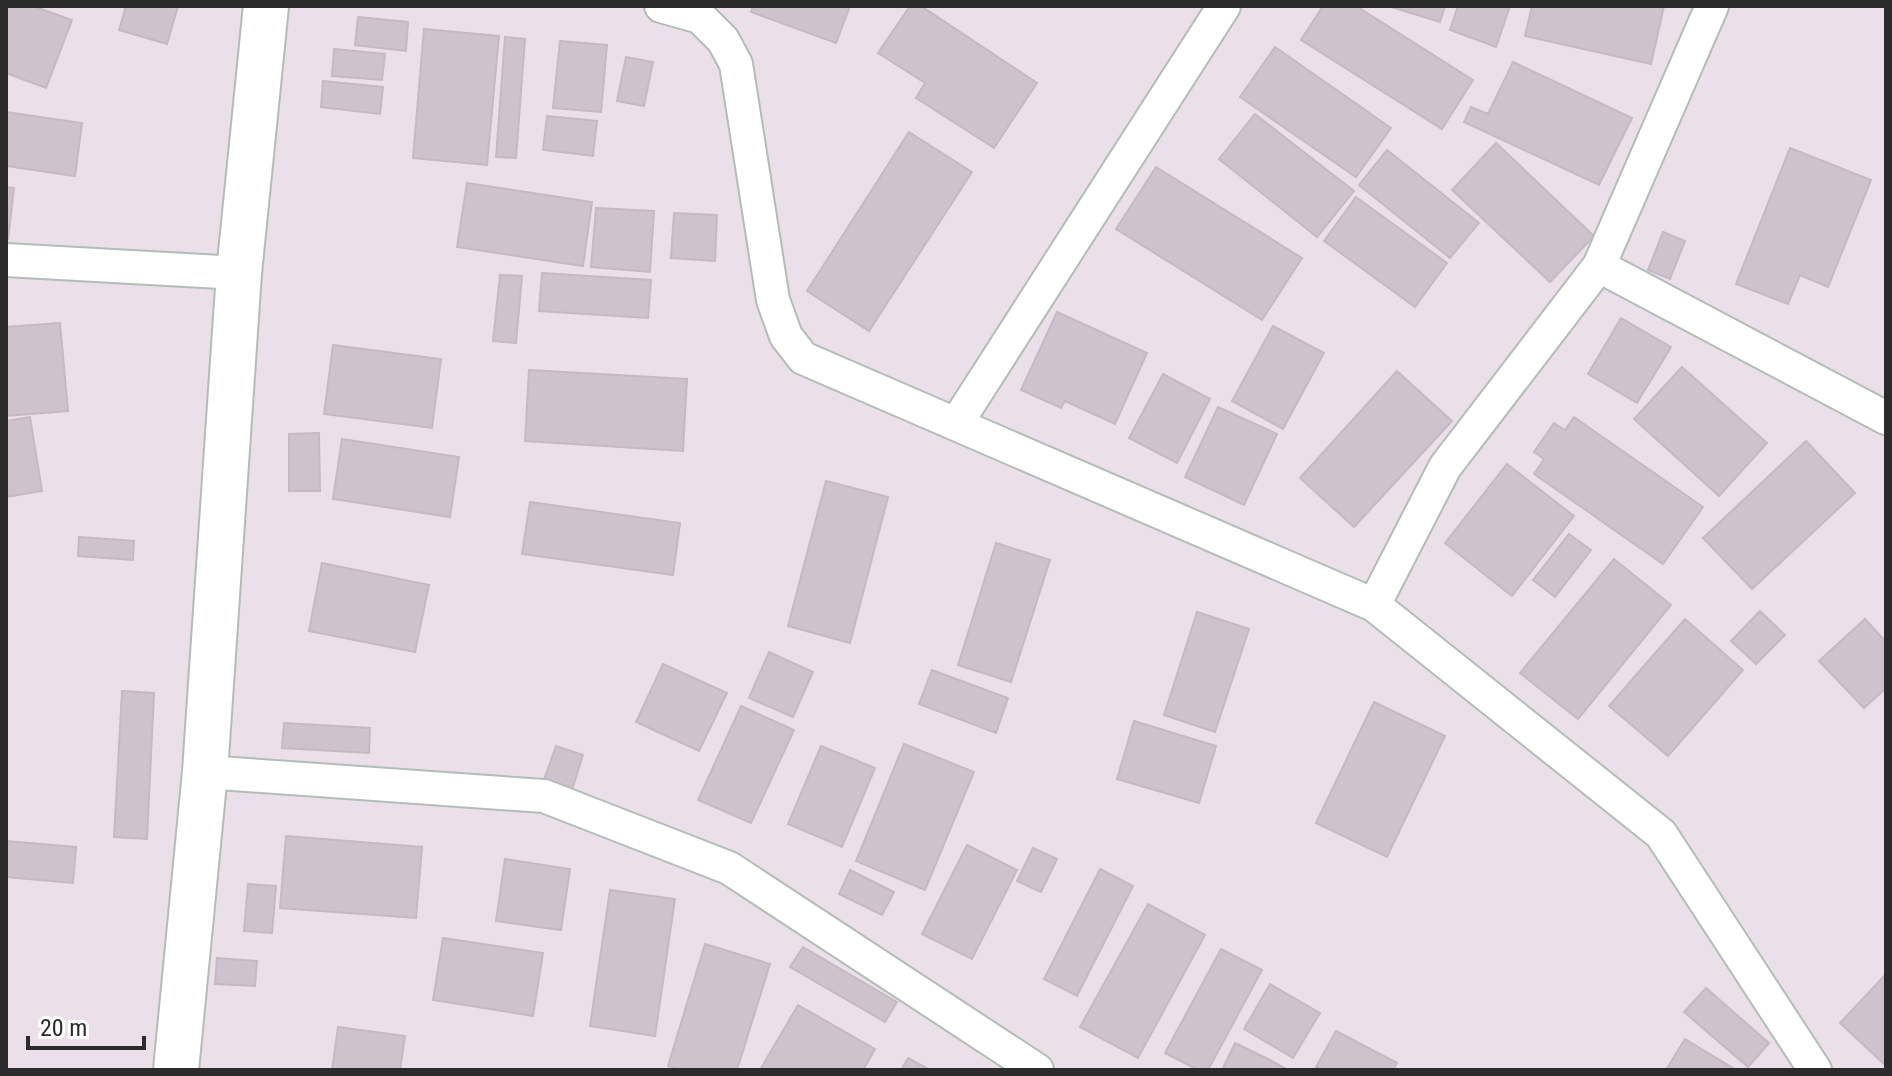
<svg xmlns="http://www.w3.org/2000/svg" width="1892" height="1076" font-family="'Roboto Condensed',sans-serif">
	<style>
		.building { fill: #cec3cc; stroke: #c6b8c4; stroke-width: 2 }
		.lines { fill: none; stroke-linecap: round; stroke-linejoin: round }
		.street-casing { stroke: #b2bdb6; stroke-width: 36 }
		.secondary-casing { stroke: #b2bdb6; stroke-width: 48 }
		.street { stroke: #fff; stroke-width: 32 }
		.secondary { stroke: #fff; stroke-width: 44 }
	</style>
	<rect width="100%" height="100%" fill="#ebdfea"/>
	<path class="building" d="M 6,6 L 33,6 L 72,20 L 46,88 L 6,73 Z
		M 126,6 L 178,6 L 167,44 L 119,30 Z
		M 753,6 L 850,6 L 836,43 L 751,12 Z
		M 910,6 L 921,6 L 1037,83 L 994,148 L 916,98 L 925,83 L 878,53 Z
		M 1323,6 L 1356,6 L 1473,80 L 1442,129 L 1301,40 Z
		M 1388,6 L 1445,6 L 1440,22 Z
		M 1458,6 L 1510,6 L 1496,47 L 1450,30 Z
		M 1532,6 L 1664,6 L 1651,64 L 1525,36 Z
		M 358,17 L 408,22 L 406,51 L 355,45 Z
		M 424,29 L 499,36 L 487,165 L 413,158 Z
		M 505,37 L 525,39 L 516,158 L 496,157 Z
		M 560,41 L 607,45 L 601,112 L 553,108 Z
		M 1275,47 L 1391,128 L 1356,177 L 1240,97 Z
		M 334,49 L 385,54 L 382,80 L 332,76 Z
		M 626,57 L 653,62 L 644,106 L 617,101 Z
		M 1513,62 L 1632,118 L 1599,185 L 1464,122 L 1471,107 L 1488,114 Z
		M 323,81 L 383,87 L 380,114 L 321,107 Z
		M 6,112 L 82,123 L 75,176 L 6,166 Z
		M 1255,114 L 1354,191 L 1317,237 L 1219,159 Z
		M 547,116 L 597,121 L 593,156 L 543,150 Z
		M 909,132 L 972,172 L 869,331 L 807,291 Z
		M 1496,143 L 1594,236 L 1550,282 L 1452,190 Z
		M 1790,148 L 1871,180 L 1828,287 L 1800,275 L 1788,304 L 1736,284 Z
		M 1387,150 L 1479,223 L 1450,258 L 1359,185 Z
		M 1156,167 L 1302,258 L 1262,320 L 1116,229 Z
		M 467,183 L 592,202 L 583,266 L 457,247 Z
		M 6,187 L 14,188 L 8,239 L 6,239 Z
		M 1356,197 L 1447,263 L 1415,307 L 1324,241 Z
		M 596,208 L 654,211 L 650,272 L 591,267 Z
		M 674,213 L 717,215 L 715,261 L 671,258 Z
		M 1663,232 L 1685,241 L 1670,279 L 1648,270 Z
		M 542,273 L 651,280 L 648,318 L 539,311 Z
		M 500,275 L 522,276 L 516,343 L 493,341 Z
		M 1057,312 L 1147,353 L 1115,424 L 1065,401 L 1061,408 L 1021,390 Z
		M 1621,318 L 1671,347 L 1637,403 L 1588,374 Z
		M 60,323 L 68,411 L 6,416 L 6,327 Z
		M 1273,326 L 1324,353 L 1283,429 L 1232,401 Z
		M 333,345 L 441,359 L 432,428 L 324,414 Z
		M 1682,367 L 1767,443 L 1719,496 L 1634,419 Z
		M 529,370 L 687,379 L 683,451 L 525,441 Z
		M 1397,371 L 1452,421 L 1354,527 L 1300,478 Z
		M 1163,374 L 1210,399 L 1177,463 L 1129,438 Z
		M 1218,407 L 1277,434 L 1244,505 L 1185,477 Z
		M 30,417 L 42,491 L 6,497 L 6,421 Z
		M 1574,417 L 1703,507 L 1663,564 L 1534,474 L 1544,459 L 1534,452 L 1554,423 L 1565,430 Z
		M 319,433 L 320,491 L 289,491 L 289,434 Z
		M 342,439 L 459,457 L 450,517 L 333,499 Z
		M 1806,441 L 1855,493 L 1752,589 L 1703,538 Z
		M 1507,464 L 1574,516 L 1512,596 L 1445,543 Z
		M 826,481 L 888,497 L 850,643 L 788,626 Z
		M 530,502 L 680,523 L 673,575 L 522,554 Z
		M 1569,534 L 1591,550 L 1555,597 L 1533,580 Z
		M 79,537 L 134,541 L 133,560 L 78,556 Z
		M 996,543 L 1050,560 L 1011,682 L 958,665 Z
		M 1614,559 L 1671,605 L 1578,719 L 1520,673 Z
		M 322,563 L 429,585 L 415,652 L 309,631 Z
		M 1760,611 L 1785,635 L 1756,664 L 1731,641 Z
		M 1197,612 L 1249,629 L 1215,732 L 1164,715 Z
		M 1685,619 L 1743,670 L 1668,756 L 1609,706 Z
		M 1865,619 L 1886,642 L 1886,688 L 1864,708 L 1819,661 Z
		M 769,652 L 813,672 L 793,717 L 749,698 Z
		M 663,664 L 727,693 L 699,751 L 636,722 Z
		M 932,670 L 1008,698 L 996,733 L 919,704 Z
		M 122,691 L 154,693 L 147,839 L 114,837 Z
		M 1374,702 L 1445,736 L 1387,857 L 1316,823 Z
		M 741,706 L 794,730 L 751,823 L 698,800 Z
		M 1134,721 L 1216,746 L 1199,803 L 1117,779 Z
		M 284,723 L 370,728 L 369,753 L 282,748 Z
		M 904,744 L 974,772 L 925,890 L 856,861 Z
		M 556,746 L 583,755 L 572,790 L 544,780 Z
		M 821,746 L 875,768 L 842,847 L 788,824 Z
		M 286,836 L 422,847 L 416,918 L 280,908 Z
		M 6,841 L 76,847 L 73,883 L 6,877 Z
		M 967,845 L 1017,870 L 972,959 L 922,934 Z
		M 1033,848 L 1057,859 L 1041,892 L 1017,881 Z
		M 505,859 L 570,869 L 561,930 L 496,921 Z
		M 1100,869 L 1133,886 L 1077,996 L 1044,979 Z
		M 850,870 L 894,892 L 882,915 L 839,894 Z
		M 248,884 L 276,886 L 272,933 L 244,931 Z
		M 610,890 L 675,899 L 655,1036 L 590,1026 Z
		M 1148,904 L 1205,935 L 1138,1058 L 1080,1027 Z
		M 443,938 L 543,953 L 533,1016 L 433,1000 Z
		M 705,944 L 770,964 L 737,1070 L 681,1070 L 668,1066 Z
		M 803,947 L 897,1002 L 885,1022 L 790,967 Z
		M 1221,949 L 1262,970 L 1208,1070 L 1198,1070 L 1165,1053 Z
		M 217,958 L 257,961 L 255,986 L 215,984 Z
		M 1886,974 L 1886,1066 L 1840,1023 Z
		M 1270,984 L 1320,1013 L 1293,1058 L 1244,1029 Z
		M 1706,988 L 1769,1043 L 1748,1067 L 1684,1012 Z
		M 798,1005 L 875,1049 L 863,1070 L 760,1070 Z
		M 338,1027 L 405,1036 L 400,1070 L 332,1070 Z
		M 1336,1031 L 1397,1063 L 1393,1070 L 1322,1070 L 1316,1067 Z
		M 1685,1039 L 1736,1070 L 1666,1070 Z
		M 1235,1043 L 1268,1059 L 1288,1070 L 1222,1070 Z
		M 908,1058 L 930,1070 L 901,1070 Z"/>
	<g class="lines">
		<defs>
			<path id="street" d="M 661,6 L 700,17 L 723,40 L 736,64 L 773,300 L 786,336 L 803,358 L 1374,605 L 1661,834 L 1815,1070
				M 6,260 L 239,273
				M 1599,266 L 1886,418
				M 956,424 L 1224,6
				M 1374,605 L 1445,467 L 1599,266 L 1712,6
				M 205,772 L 544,796 L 729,868 L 1037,1070"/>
			<path id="secondary" d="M 176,1070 L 205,772 L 239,273 L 266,6"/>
		</defs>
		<use href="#street" class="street-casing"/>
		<use href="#secondary" class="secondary-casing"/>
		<use href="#street" class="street"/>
		<use href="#secondary" class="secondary"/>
	</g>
	<rect width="1892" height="1076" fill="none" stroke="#2b2b2b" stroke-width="16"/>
	<path d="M28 1036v12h116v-12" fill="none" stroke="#2b2b2b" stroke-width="4"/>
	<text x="40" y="1036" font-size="24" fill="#2b2b2b" stroke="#ffffff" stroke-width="6" paint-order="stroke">20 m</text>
</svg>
